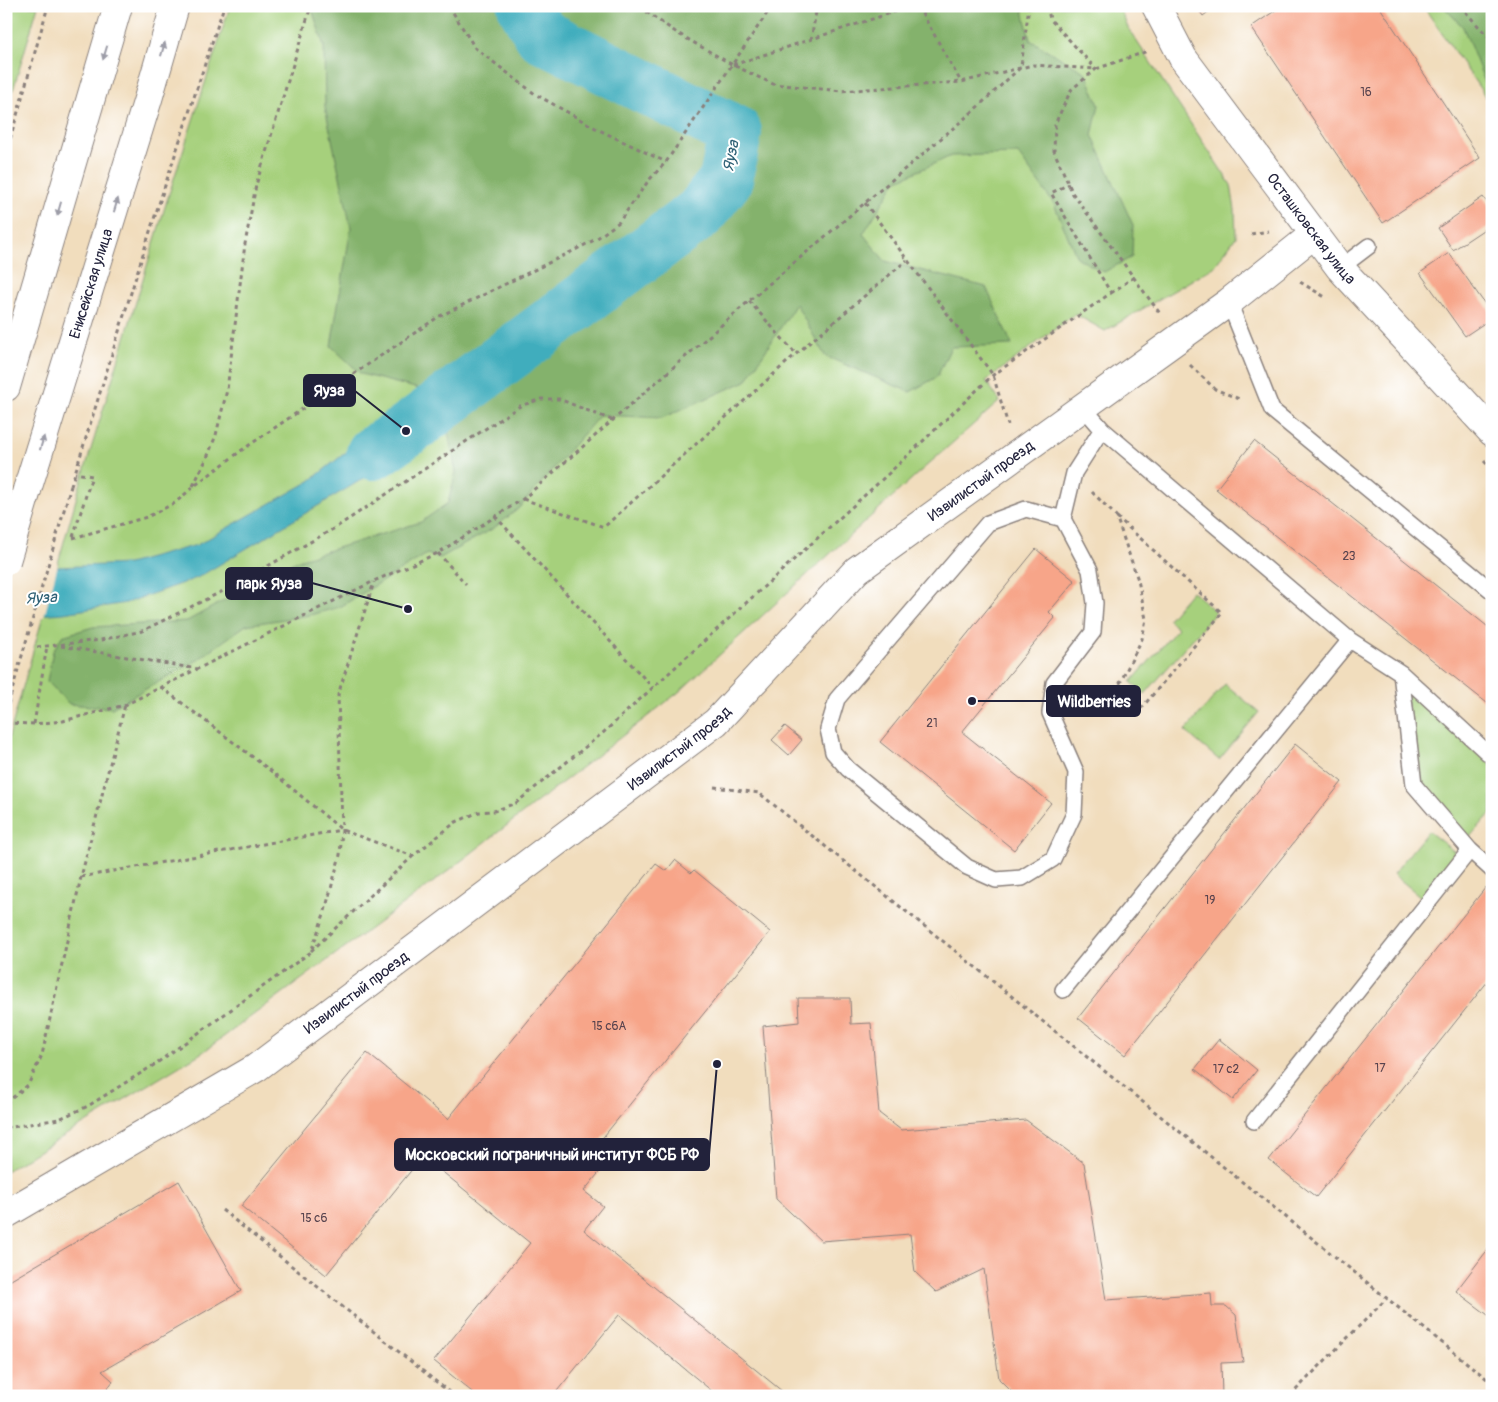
<svg xmlns="http://www.w3.org/2000/svg" width="1498" height="1402" font-family="Pangolin,sans-serif">
	<style>
		.green { fill: #a6d07c; stroke: #64795c }
		.forest { fill: #84b26c; stroke: #536a54 }
		.water { fill: #3fadbd; stroke: #30687c }
		.pier { fill: #f1ddbd }
		.lines { fill: none; stroke-linecap: round; stroke-linejoin: round }
		.river { stroke: #3fadbd; stroke-width: 54 }
		.building { fill: #f7a589 }
		.lane-casing { stroke: #8a807c; stroke-width: 18 }
		.street-casing { stroke: #8a807c; stroke-width: 30 }
		.secondary-casing { stroke: #8a807c; stroke-width: 30 }
		.path { stroke: #8a807c; stroke-width: 3; stroke-dasharray: 4 4; stroke-linecap: butt }
		.lane { stroke: #fff; stroke-width: 15 }
		.street { stroke: #fff; stroke-width: 28 }
		.secondary { stroke: #fff; stroke-width: 28 }
		.secondary-bridge-casing { stroke: #8a807c; stroke-width: 30; stroke-linecap: butt }
		.path-bridge { stroke: #8a807c; stroke-width: 3; stroke-dasharray: 4 4; stroke-linecap: butt }
		.secondary-bridge { stroke: #fff; stroke-width: 28 }
		.oneway { fill: #9c9ca7 }
		.labels { text-anchor: middle; dominant-baseline: central; stroke-width: 4; stroke-linejoin: round; paint-order: stroke }
		.number-label { font-size: 12px; fill: #57434e }
		.street-label { font-size: 15px; fill: #22223b; stroke: #fff }
		.water-label { font-size: 16px; font-style: italic; fill: #2f6176; stroke: #fff }
		.leader { fill: none; stroke: #22223b; stroke-width: 2 }
		.callout-dot { fill: #22223b; stroke: #fff; stroke-width: 2 }
		.callout { fill: #22223b; stroke: #22223b; stroke-width: 2 }
		.callout-label { font-size: 16px; text-anchor: middle; font-weight: bold; fill: #fff }
	</style>
	<rect width="100%" height="100%" fill="#fff"/>
	<filter id="ink" filterUnits="userSpaceOnUse"><feTurbulence type="fractalNoise" baseFrequency=".02" numOctaves="2"/><feDisplacementMap in="SourceGraphic" scale="10" xChannelSelector="R" yChannelSelector="G"/><feConvolveMatrix kernelMatrix="1 2 1 2 8 2 1 2 1" color-interpolation-filters="sRGB"/></filter>
	<filter id="wash" filterUnits="userSpaceOnUse"><feTurbulence type="fractalNoise" baseFrequency=".0096" numOctaves="4" result="noise"/><feDisplacementMap in="SourceGraphic" scale="20" xChannelSelector="R" yChannelSelector="G"/><feGaussianBlur stdDeviation="1.12" result="paint"/><feColorMatrix in="noise" values="0 0 0 0 0 0 0 0 0 0 0 0 0 0 0 0 0 1.4 0 .05"/><feComposite in="paint" operator="in"/></filter>
	<g filter="url(#wash)">
		<rect width="100%" height="100%" fill="#f1ddbd"/>
		<path class="green" d="M 6,6 L 38,6 L 6,114 Z
			M 230,6 L 1119,6 L 1128,28 L 1231,185 L 1235,210 L 1236,237 L 1214,267 L 1105,331 L 1075,314 L 986,381 L 1000,401 L 915,476 L 679,692 L 443,875 L 203,1052 L 6,1171 L 6,747 L 80,485 L 168,197 Z
			M 1423,6 L 1492,6 L 1492,106 Z
			M 1192,591 L 1216,612 L 1145,694 L 1131,682 L 1178,628 L 1168,619 Z
			M 1405,680 L 1492,762 L 1492,812 L 1466,841 L 1416,783 Z
			M 1225,684 L 1259,712 L 1219,760 L 1185,731 Z
			M 1428,831 L 1456,853 L 1421,897 L 1393,874 Z"/>
		<path class="forest" d="M 311,6 L 1022,6 L 1030,40 L 1086,73 L 1099,105 L 1092,135 L 1133,225 L 1132,257 L 1104,272 L 1077,258 L 1054,204 L 1018,154 L 951,156 L 896,181 L 863,234 L 885,261 L 986,287 L 1012,345 L 951,347 L 937,377 L 910,392 L 825,356 L 796,304 L 746,381 L 662,418 L 600,415 L 518,509 L 494,528 L 440,558 L 427,554 L 340,607 L 310,615 L 246,625 L 196,661 L 112,708 L 69,704 L 47,681 L 53,651 L 62,636 L 93,627 L 187,621 L 298,560 L 421,522 L 448,503 L 456,472 L 444,413 L 423,390 L 361,374 L 331,346 L 351,228 L 325,107 L 324,46 Z
			M 1443,6 L 1492,6 L 1492,100 L 1463,27 Z"/>
		<path class="water" d="M 421,397 L 438,416 L 440,430 L 408,452 L 197,578 L 126,603 L 64,613 L 6,617 L 57,567 L 128,564 L 197,545 L 310,481 L 380,425 Z"/>
		<path class="pier" d="M 58,564 L 44,617 L 6,619 L 6,569 Z"/>
		<g class="lines">
			<path class="river" d="M 373,453 L 406,431 L 700,213 L 726,180 L 735,132 L 541,35 L 524,6"/>
		</g>
		<g id="blocks">
			<path class="building" d="M 1196,6 L 1216,6 L 1203,16 Z
				M 1282,6 L 1379,6 L 1480,158 L 1383,223 L 1251,27 Z
				M 1483,197 L 1492,209 L 1492,224 L 1453,250 L 1438,228 Z
				M 1449,253 L 1492,314 L 1492,318 L 1465,336 L 1420,273 Z
				M 1254,441 L 1492,630 L 1492,707 L 1216,489 Z
				M 1036,549 L 1075,581 L 1049,612 L 1055,618 L 962,732 L 1051,803 L 1014,850 L 880,742 Z
				M 785,726 L 802,740 L 789,755 L 772,740 Z
				M 1295,744 L 1342,782 L 1125,1055 L 1078,1018 Z
				M 675,860 L 691,873 L 694,870 L 770,932 L 587,1157 L 602,1169 L 584,1191 L 603,1206 L 584,1230 L 788,1396 L 718,1396 L 619,1315 L 553,1396 L 477,1396 L 434,1361 L 530,1243 L 423,1156 L 326,1275 L 241,1206 L 367,1053 L 448,1119 L 656,864 L 666,871 Z
				M 1486,887 L 1492,891 L 1492,976 L 1316,1197 L 1269,1160 Z
				M 798,998 L 850,998 L 851,1024 L 871,1023 L 879,1113 L 901,1130 L 1026,1120 L 1084,1163 L 1106,1300 L 1211,1293 L 1212,1306 L 1226,1306 L 1236,1315 L 1243,1362 L 1221,1363 L 1222,1396 L 1016,1396 L 999,1379 L 984,1269 L 936,1292 L 915,1272 L 910,1234 L 821,1241 L 776,1199 L 763,1026 L 799,1022 Z
				M 1219,1039 L 1257,1070 L 1233,1100 L 1195,1069 Z
				M 179,1181 L 241,1291 L 102,1371 L 113,1381 L 102,1396 L 6,1396 L 6,1283 Z
				M 1492,1244 L 1492,1318 L 1456,1291 Z"/>
		</g>
	</g>
	<g filter="url(#ink)">
		<use href="#blocks" fill-opacity="0" stroke="#8a807c" stroke-width="1"/>
		<g class="lines">
			<defs>
				<path id="lane" d="M 1340,268 L 1369,246
					M 1229,302 L 1272,410 L 1492,591
					M 1063,519 L 1026,509 L 988,523 L 837,699 L 828,729 L 833,752 L 848,769 L 967,867 L 996,880 L 1022,878 L 1053,859 L 1074,814 L 1076,772 L 1050,713 L 1054,683 L 1093,632 L 1095,603 L 1090,570 L 1063,519 L 1074,473 L 1102,429 L 1082,406
					M 1350,640 L 1401,673 L 1492,757
					M 1470,850 L 1492,870
					M 1063,990 L 1350,640 L 1102,429
					M 1254,1121 L 1470,850 L 1414,785 L 1401,673"/>
				<g id="street">
					<path id="s1" d="M 1156,6 L 1183,58 L 1340,268 L 1492,432"/>
					<path id="s2" d="M 6,1214 L 256,1068 L 716,722 L 857,570 L 1229,302 L 1313,235"/>
				</g>
				<g id="secondary">
					<path d="M 6,387 L 118,6"/>
					<path id="s3" d="M 27,490 L 148,99 L 175,6"/>
				</g>
			</defs>
			<use href="#lane" class="lane-casing"/>
			<use href="#street" class="street-casing"/>
			<use href="#secondary" class="secondary-casing"/>
			<path class="path" d="M 449,6 L 475,48 L 535,94 L 599,130 L 666,162
				M 641,6 L 648,13 L 677,33 L 733,65 L 773,84 L 841,91 L 961,82 L 1033,65 L 1096,69 L 1148,51
				M 918,6 L 961,82
				M 1047,6 L 1050,19 L 1096,69 L 1071,90 L 1055,124 L 1054,151 L 1073,194 L 1161,315
				M 1460,6 L 1492,41
				M 811,40 L 817,6
				M 733,65 L 912,6
				M 6,154 L 48,6
				M 865,203 L 993,375 L 1008,425
				M 1251,234 L 1269,231
				M 1300,282 L 1325,297
				M 1111,293 L 1134,277
				M 749,301 L 796,354
				M 1190,365 L 1215,389 L 1242,400
				M 1484,461 L 1492,469
				M 71,486 L 152,225 L 224,6
				M 193,486 L 207,458 L 216,435 L 227,390 L 245,244 L 256,185 L 311,6
				M 1092,492 L 1116,516 L 1138,580 L 1146,619 L 1142,639 L 1120,683 L 1114,689 L 1139,711 L 1222,613 L 1116,516
				M 523,499 L 604,527 L 796,354 L 907,260
				M 495,516 L 653,688
				M 73,537 L 92,476 L 75,473
				M 73,538 L 147,517 L 175,503 L 193,487 L 242,450 L 438,317 L 577,249 L 596,239 L 619,222 L 649,180 L 666,162 L 772,6
				M 438,553 L 466,584
				M 61,646 L 198,669
				M 37,647 L 101,640 L 142,631 L 229,588 L 335,528 L 520,406 L 541,399 L 559,399 L 614,421
				M 161,687 L 271,771 L 342,830 L 413,856 L 456,822 L 479,812 L 494,811 L 516,803 L 604,732 L 887,475 L 993,375 L 1111,293 L 1051,193 L 1069,184
				M 6,712 L 19,666
				M 6,723 L 34,724 L 63,721 L 125,705 L 374,581 L 438,553 L 523,499 L 749,301 L 971,113 L 1021,67 L 1029,6
				M 34,724 L 47,646
				M 714,787 L 759,793 L 1492,1383
				M 81,877 L 341,830
				M 311,951 L 413,856
				M 6,1103 L 28,1085 L 42,1055 L 81,877 L 125,705
				M 6,1128 L 59,1119 L 88,1106 L 154,1065 L 311,952 L 325,911 L 340,855 L 342,830 L 338,695 L 374,582
				M 222,1210 L 454,1396
				M 1290,1396 L 1387,1298"/>
			<use href="#lane" class="lane"/>
			<use href="#street" class="street"/>
			<use href="#secondary" class="secondary"/>
			<defs>
				<path id="secondary-bridge" d="M 6,561 L 27,490"/>
			</defs>
			<use href="#secondary-bridge" class="secondary-bridge-casing"/>
			<path class="path-bridge" d="M 19,666 L 71,486"/>
			<use href="#secondary-bridge" class="secondary-bridge"/>
		</g>
		<defs><path id="oneway-solid" d="M-6-.8H1V-3.2L6.5 0L1 3.2V.8H-6Z" transform="scale(1.25)"/></defs>
		<g class="oneway">
			<use href="#oneway-solid" transform="translate(163 49) rotate(-74)"/>
			<use href="#oneway-solid" transform="translate(105 53) rotate(107)"/>
			<use href="#oneway-solid" transform="translate(116 205) rotate(-73)"/>
			<use href="#oneway-solid" transform="translate(59 209) rotate(106)"/>
			<use href="#oneway-solid" transform="translate(42 443) rotate(-73)"/>
		</g>
	</g>
	<g class="labels">
		<g class="number-label">
			<text x="1366" y="92">16</text>
			<text x="1349" y="556">23</text>
			<text x="932" y="723">21</text>
			<text x="1210" y="900">19</text>
			<text x="609" y="1026">15 с6А</text>
			<text x="1380" y="1068">17</text>
			<text x="1226" y="1069">17 с2</text>
			<text x="314" y="1218">15 с6</text>
		</g>
		<g class="street-label">
			<text stroke="none"><textPath href="#s1" startOffset="272">Осташковская улица</textPath></text>
			<text stroke="none"><textPath href="#s3" startOffset="216">Енисейская улица</textPath></text>
			<text stroke="none"><textPath href="#s2" startOffset="1225">Извилистый проезд</textPath></text>
			<text stroke="none"><textPath href="#s2" startOffset="820">Извилистый проезд</textPath></text>
			<text stroke="none"><textPath href="#s2" startOffset="415">Извилистый проезд</textPath></text>
		</g>
		<g class="water-label">
			<text transform="translate(731 156) rotate(-79)">Яуза</text>
			<text transform="translate(41 598) rotate(-3)">Яуза</text>
		</g>
	</g>
	<path class="leader" d="M406 431L355 391M408 609L312 583M972 701L1047 701M717 1064L709 1155"/>
	<g class="callout-dot">
		<circle cx="406" cy="431" r="5"/>
		<circle cx="408" cy="609" r="5"/>
		<circle cx="972" cy="701" r="5"/>
		<circle cx="717" cy="1064" r="5"/>
	</g>
	<g class="callout">
		<rect x="304" y="375" width="51" height="31" rx="5"/>
		<rect x="226" y="568" width="86" height="31" rx="5"/>
		<rect x="1047" y="686" width="93" height="30" rx="5"/>
		<rect x="395" y="1139" width="314" height="31" rx="5"/>
	</g>
	<g class="callout-label">
		<text x="329" y="396">Яуза</text>
		<text x="269" y="589">парк Яуза</text>
		<text x="1094" y="707">Wildberries</text>
		<text x="552" y="1160">Московский пограничный институт ФСБ РФ</text>
	</g>
	<rect width="1498" height="1402" fill="none" stroke="#fff" stroke-width="25"/>
</svg>
